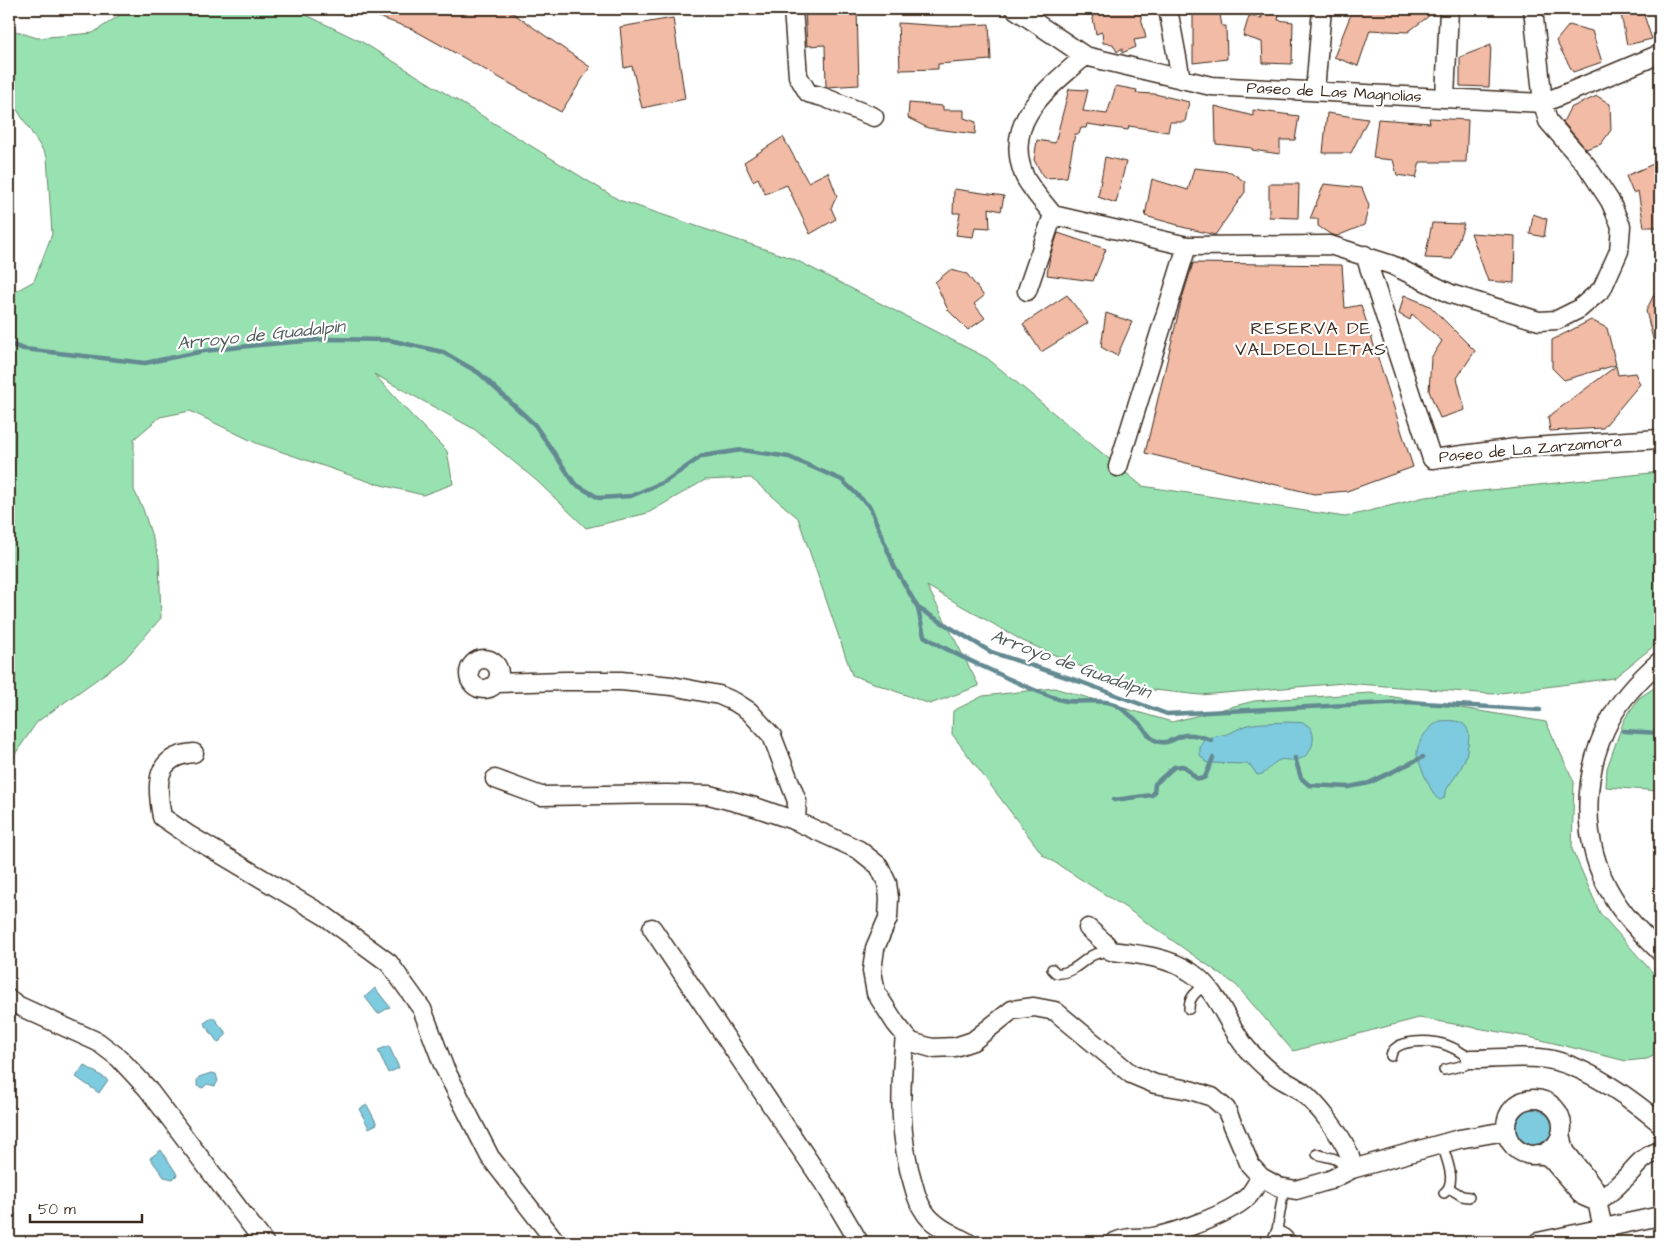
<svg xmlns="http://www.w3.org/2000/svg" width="1669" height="1251" font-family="'Architects Daughter',sans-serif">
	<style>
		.green { fill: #98e2b1; stroke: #6a8668 }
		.water { fill: #7ecade; stroke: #638a91 }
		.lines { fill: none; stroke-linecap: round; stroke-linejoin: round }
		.stream { stroke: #638a91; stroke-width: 4.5 }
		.building { fill: #f1bba5; stroke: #3b2a1e }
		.service-casing { stroke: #3b2a1e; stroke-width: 12 }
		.minor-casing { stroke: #3b2a1e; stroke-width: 21 }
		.service { stroke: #fff; stroke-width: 9 }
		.minor { stroke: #fff; stroke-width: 18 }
		.labels { text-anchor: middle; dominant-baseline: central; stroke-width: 4.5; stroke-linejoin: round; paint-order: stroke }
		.street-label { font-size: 16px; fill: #3b2a1e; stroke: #fff }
		.neighbourhood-label { font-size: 18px; letter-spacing: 1px; fill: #3b2a1e; stroke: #fff }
		.water-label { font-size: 18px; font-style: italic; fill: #4f5a58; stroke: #fff }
	</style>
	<rect width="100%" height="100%" fill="#fff"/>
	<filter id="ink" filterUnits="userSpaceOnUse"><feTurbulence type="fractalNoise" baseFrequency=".02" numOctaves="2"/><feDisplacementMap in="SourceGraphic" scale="10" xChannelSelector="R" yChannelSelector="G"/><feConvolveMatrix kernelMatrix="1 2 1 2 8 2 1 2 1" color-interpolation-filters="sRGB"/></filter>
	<g filter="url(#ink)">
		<path class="green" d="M 129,9 L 294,9 L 362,42 L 619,200 L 794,259 L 987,358 L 1142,486 L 1345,517 L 1425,497 L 1660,472 L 1660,641 L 1614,678 L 1493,694 L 1344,683 L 1200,695 L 1127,687 L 1023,641 L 927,586 L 979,686 L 930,704 L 852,675 L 798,518 L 751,478 L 705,480 L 648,513 L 586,528 L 537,481 L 474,429 L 374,374 L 412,416 L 447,451 L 453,484 L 423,495 L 373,483 L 256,443 L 190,411 L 160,417 L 134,439 L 134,490 L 143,509 L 159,558 L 161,618 L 124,660 L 37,722 L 9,763 L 9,295 L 34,281 L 52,234 L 47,157 L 16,108 L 9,107 L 9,29 L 37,38 L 93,33 Z
			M 1660,684 L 1660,791 L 1606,787 L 1607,768 L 1624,720 L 1639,698 Z
			M 1054,688 L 1172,722 L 1254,701 L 1370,693 L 1546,722 L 1574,782 L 1572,849 L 1600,913 L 1660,981 L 1660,1053 L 1647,1059 L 1626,1061 L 1529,1037 L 1419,1018 L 1293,1051 L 1236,985 L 1126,908 L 1043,855 L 952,734 L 953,711 L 983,696 Z"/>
		<path class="water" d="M 1440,721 C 1461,719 1472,723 1468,745 C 1467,753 1465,761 1461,768 C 1455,779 1446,786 1444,798 C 1440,800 1441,801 1437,798 C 1432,794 1418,762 1417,755 C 1416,742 1429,726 1440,721 Z
			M 1288,722 C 1294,723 1302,721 1307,725 C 1317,731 1314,750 1305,756 C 1292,766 1286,755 1276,762 C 1269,767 1266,775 1257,775 L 1251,766 L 1247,764 L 1207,763 L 1200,755 C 1198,733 1217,738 1230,733 C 1236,730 1242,727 1248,725 C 1261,722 1275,723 1288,722 Z
			M 375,988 L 390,1007 L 378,1014 L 365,997 Z
			M 213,1017 L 227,1034 L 218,1043 L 204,1023 Z
			M 389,1046 L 399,1068 L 388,1073 L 378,1050 Z
			M 84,1065 L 108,1080 L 99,1093 L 76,1077 Z
			M 211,1073 L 216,1074 L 218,1081 L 215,1086 L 207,1084 L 203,1088 L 197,1086 L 197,1081 L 199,1077 Z
			M 367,1105 L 377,1124 L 369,1128 L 359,1109 Z
			M1515 1127a20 20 0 1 1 40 0a20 20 0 1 1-40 0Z
			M 161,1150 L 175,1171 L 177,1175 L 173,1179 L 164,1177 L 150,1158 Z"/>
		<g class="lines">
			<path class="stream" d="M 9,344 L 24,349 L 145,363 L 204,351 L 258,345 L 329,339 L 389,340 L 443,352 L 479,373 L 535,425 L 575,484 L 599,498 L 631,496 L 666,481 L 702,456 L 742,450 L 789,457 L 842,480 L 870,507 L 894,566 L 918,608 L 991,652 L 1081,682 L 1167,714 L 1406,702 L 1540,710
				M 918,609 L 924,636 C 950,653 978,664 1005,677 C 1023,685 1043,695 1062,700 C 1077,704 1102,698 1114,704 C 1123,709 1134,718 1141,725 C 1147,732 1150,740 1160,742 C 1169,744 1176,737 1185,735 C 1194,734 1203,737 1211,740
				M 1623,731 L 1660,733
				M 1295,758 L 1301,778 L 1309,785 L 1349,787 L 1369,783 L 1423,757
				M 1114,800 L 1152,795 L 1154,793 L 1155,784 L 1174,767 L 1182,766 L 1185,767 L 1196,778 L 1201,779 L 1205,777 L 1213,758"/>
		</g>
		<path class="building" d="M 359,9 L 507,9 L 590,67 L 561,112 L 412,29 L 359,10 Z
			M 805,9 L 857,9 L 859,85 L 826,87 L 825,45 L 807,46 Z
			M 1091,9 L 1139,9 L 1146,38 L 1134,40 L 1136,47 L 1122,53 L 1122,48 L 1117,52 L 1113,44 L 1103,43 L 1102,32 L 1096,34 Z
			M 1193,9 L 1219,9 L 1222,26 L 1226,26 L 1227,59 L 1193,63 Z
			M 1260,9 L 1280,9 L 1278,20 L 1293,22 L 1292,64 L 1263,63 L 1262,42 L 1243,36 L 1249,16 L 1262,18 Z
			M 1353,9 L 1438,9 L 1408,32 L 1370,30 L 1358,66 L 1334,57 Z
			M 1620,9 L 1642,9 L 1652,39 L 1627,45 Z
			M 673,18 L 685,99 L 642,108 L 632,66 L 624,68 L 620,27 Z
			M 898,23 L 944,26 L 989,24 L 991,60 L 938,64 L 938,69 L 900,70 Z
			M 1569,25 L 1592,31 L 1602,62 L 1573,72 L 1556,41 Z
			M 1491,45 L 1489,87 L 1460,86 L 1460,57 Z
			M 1116,86 L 1137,90 L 1136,93 L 1155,94 L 1189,102 L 1185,122 L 1170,122 L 1168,132 L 1129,126 L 1128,130 L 1087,124 L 1086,128 L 1081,128 L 1079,134 L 1075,134 L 1067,177 L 1044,178 L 1034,160 L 1037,140 L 1055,143 L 1069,89 L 1088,90 L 1083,111 L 1107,114 Z
			M 1597,96 L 1610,104 L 1611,130 L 1601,144 L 1586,149 L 1563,122 L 1570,108 Z
			M 909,103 L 943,106 L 943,110 L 964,110 L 964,118 L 976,122 L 975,134 L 928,128 L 908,118 Z
			M 1215,106 L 1253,116 L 1253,110 L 1299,116 L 1295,140 L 1280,140 L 1280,154 L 1252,150 L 1252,148 L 1216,144 Z
			M 1327,113 L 1368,119 L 1351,153 L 1323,153 Z
			M 1429,118 L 1468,120 L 1466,162 L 1420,162 L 1416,178 L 1397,175 L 1393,160 L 1373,158 L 1378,119 L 1430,123 Z
			M 783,137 L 808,182 L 828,172 L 837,196 L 831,208 L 836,219 L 810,234 L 787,185 L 765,194 L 758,178 L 753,181 L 744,162 Z
			M 1105,157 L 1126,162 L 1116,203 L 1098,197 Z
			M 1660,161 L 1660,227 L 1644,227 L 1638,191 L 1633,193 L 1626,176 Z
			M 1194,168 L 1231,172 L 1245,182 L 1245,192 L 1215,235 L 1178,226 L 1178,225 L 1145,216 L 1152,179 L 1188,190 Z
			M 1269,184 L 1299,184 L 1298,218 L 1269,217 Z
			M 1324,184 L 1362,188 L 1369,206 L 1364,225 L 1337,236 L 1330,234 L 1318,226 L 1318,219 L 1310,219 Z
			M 954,189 L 1004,196 L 1001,211 L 989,208 L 990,228 L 975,227 L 973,237 L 956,235 L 960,213 L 953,213 Z
			M 1533,214 L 1547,219 L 1544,237 L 1530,234 Z
			M 1432,223 L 1464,224 L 1452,259 L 1425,258 Z
			M 1058,233 L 1106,249 L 1093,281 L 1047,275 L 1050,256 Z
			M 1471,233 L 1515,236 L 1514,283 L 1488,281 Z
			M 1193,263 L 1342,265 L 1345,308 L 1361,305 L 1413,467 L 1347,491 L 1314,494 L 1145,453 L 1181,302 Z
			M 950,270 L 967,274 L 984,296 L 974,304 L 985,318 L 968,330 L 948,310 L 935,282 Z
			M 1660,282 L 1660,350 L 1656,351 L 1646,311 Z
			M 1067,295 L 1088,323 L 1041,352 L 1023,324 Z
			M 1404,295 L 1430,306 L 1475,351 L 1457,378 L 1465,410 L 1440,418 L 1429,391 L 1431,358 L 1442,341 L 1412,314 L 1410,320 L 1399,314 Z
			M 1106,313 L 1132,322 L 1117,356 L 1101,347 Z
			M 1591,320 L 1607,328 L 1616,365 L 1564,380 L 1552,368 L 1552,340 Z
			M 1616,366 L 1618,375 L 1635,373 L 1640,384 L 1603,428 L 1550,431 L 1548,417 Z"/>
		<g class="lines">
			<defs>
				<path id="service" d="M 1052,969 L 1056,973 C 1070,975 1080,963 1091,956 C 1098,952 1104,952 1111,951
					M 1189,1009 C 1189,997 1196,992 1205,985
					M 1391,1056 C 1394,1038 1432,1040 1446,1045 C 1454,1048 1463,1053 1470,1059 L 1465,1065 L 1444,1070
					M 1442,1144 C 1446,1159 1458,1182 1444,1193
					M 1317,1154 C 1333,1160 1338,1154 1346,1173
					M 1449,1188 L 1462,1196 L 1469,1197
					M 1277,1230 L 1285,1234 L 1293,1242
					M 1274,1236 L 1277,1230 L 1284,1188"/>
				<path id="minor" d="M 793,9 L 798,76 L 808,93 L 823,97 L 874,117
					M 1015,9 L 1085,56 L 1211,86 L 1543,103 L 1660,54
					M 1168,9 L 1181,79
					M 1085,56 C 1049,88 1002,120 1024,175 C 1028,186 1045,204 1053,215 L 1187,246 L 1330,245 L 1392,265 L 1451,294 L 1539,321 L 1557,320 L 1579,309 L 1602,289 L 1619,251 L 1621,226 L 1610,201 L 1587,166 L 1548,121 L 1543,103 L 1533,9
					M 1315,91 L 1322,9
					M 1445,98 L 1449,9
					M 1365,255 L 1432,459 L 1516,448 L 1660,439
					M 1027,291 L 1053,215
					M 1118,467 L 1187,246
					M469 674a15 15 0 1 1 30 0a15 15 0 1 1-30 0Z
					M 1660,661 C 1642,677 1622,697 1611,718 C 1581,773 1580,844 1613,897 C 1625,918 1644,935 1660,952
					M 496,683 L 565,681 L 621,681 L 672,686 L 719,695 L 735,702 L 749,711 L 772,736 L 797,801 L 796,821
					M 194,753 C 154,756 156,785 162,817 L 187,834 L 325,916 L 389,963 L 422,1009 L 444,1067 L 490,1157 L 556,1242
					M 495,779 L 541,796 L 667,794 L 709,795 L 755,807 L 796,821 L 859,850 L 879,866 L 887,883 L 889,898 L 888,918 L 875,948 L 872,971 L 876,993 L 896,1024 L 911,1042 L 932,1048 L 955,1047 L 973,1041 L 1012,1010 L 1034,1007 L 1055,1011 L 1131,1074 L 1155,1084 L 1190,1090 L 1212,1097 L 1226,1109 L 1250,1165 L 1261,1177 L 1279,1187 L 1296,1190 L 1330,1180 L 1352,1169 L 1459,1139 L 1506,1131
					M 652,928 L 827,1188 L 859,1242
					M 1088,928 L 1106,944 L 1111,951 C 1137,954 1169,957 1192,973 C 1219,992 1227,1025 1247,1049 C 1256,1058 1265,1068 1275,1075 C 1283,1081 1293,1085 1301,1091 C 1317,1103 1342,1136 1349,1154 C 1351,1159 1351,1165 1352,1169
					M 9,999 L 19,1006 L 98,1042 L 119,1058 L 147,1088 L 264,1242
					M 905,1035 C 900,1086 898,1137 914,1187 C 916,1195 919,1204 924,1211 C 933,1226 952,1234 967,1242
					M 1470,1059 C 1493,1059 1516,1056 1539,1058 C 1580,1061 1630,1098 1660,1123
					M1506 1127a28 28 0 1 1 56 0a28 28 0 1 1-56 0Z
					M 1561,1134 L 1565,1151 L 1594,1188 L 1603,1228
					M 1538,1154 L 1547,1156 L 1552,1160 L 1583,1196 L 1597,1202
					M 1597,1202 C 1605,1196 1614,1190 1621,1182 C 1637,1168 1638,1158 1660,1151
					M 1115,1242 C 1126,1236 1141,1239 1153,1237 C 1176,1233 1228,1214 1245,1199 C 1252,1194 1256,1184 1261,1177
					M 1538,1242 L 1660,1216"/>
			</defs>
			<use href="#service" class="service-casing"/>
			<use href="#minor" class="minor-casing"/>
			<use href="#service" class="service"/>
			<use href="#minor" class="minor"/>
		</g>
	</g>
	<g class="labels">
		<g class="street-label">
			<text transform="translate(1334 92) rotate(3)">Paseo de Las Magnolias</text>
			<text transform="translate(1530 449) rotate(-5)">Paseo de La Zarzamora</text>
		</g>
		<g class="neighbourhood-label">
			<text x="1311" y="328">RESERVA DE<tspan x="1311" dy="21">VALDEOLLETAS</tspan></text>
		</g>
		<g class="water-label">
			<text transform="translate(261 335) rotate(-6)">Arroyo de Guadalpin</text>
			<text transform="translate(1071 664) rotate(20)">Arroyo de Guadalpin</text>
		</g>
	</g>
	<rect width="1669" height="1251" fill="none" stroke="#fff" stroke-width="30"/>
	<rect x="15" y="15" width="1639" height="1221" fill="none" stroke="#3b2a1e" stroke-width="2" filter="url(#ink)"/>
	<path d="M30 1214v8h112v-8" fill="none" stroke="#3b2a1e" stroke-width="2.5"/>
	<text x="38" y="1214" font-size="15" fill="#3b2a1e" stroke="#ffffff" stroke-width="4" paint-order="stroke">50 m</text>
</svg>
